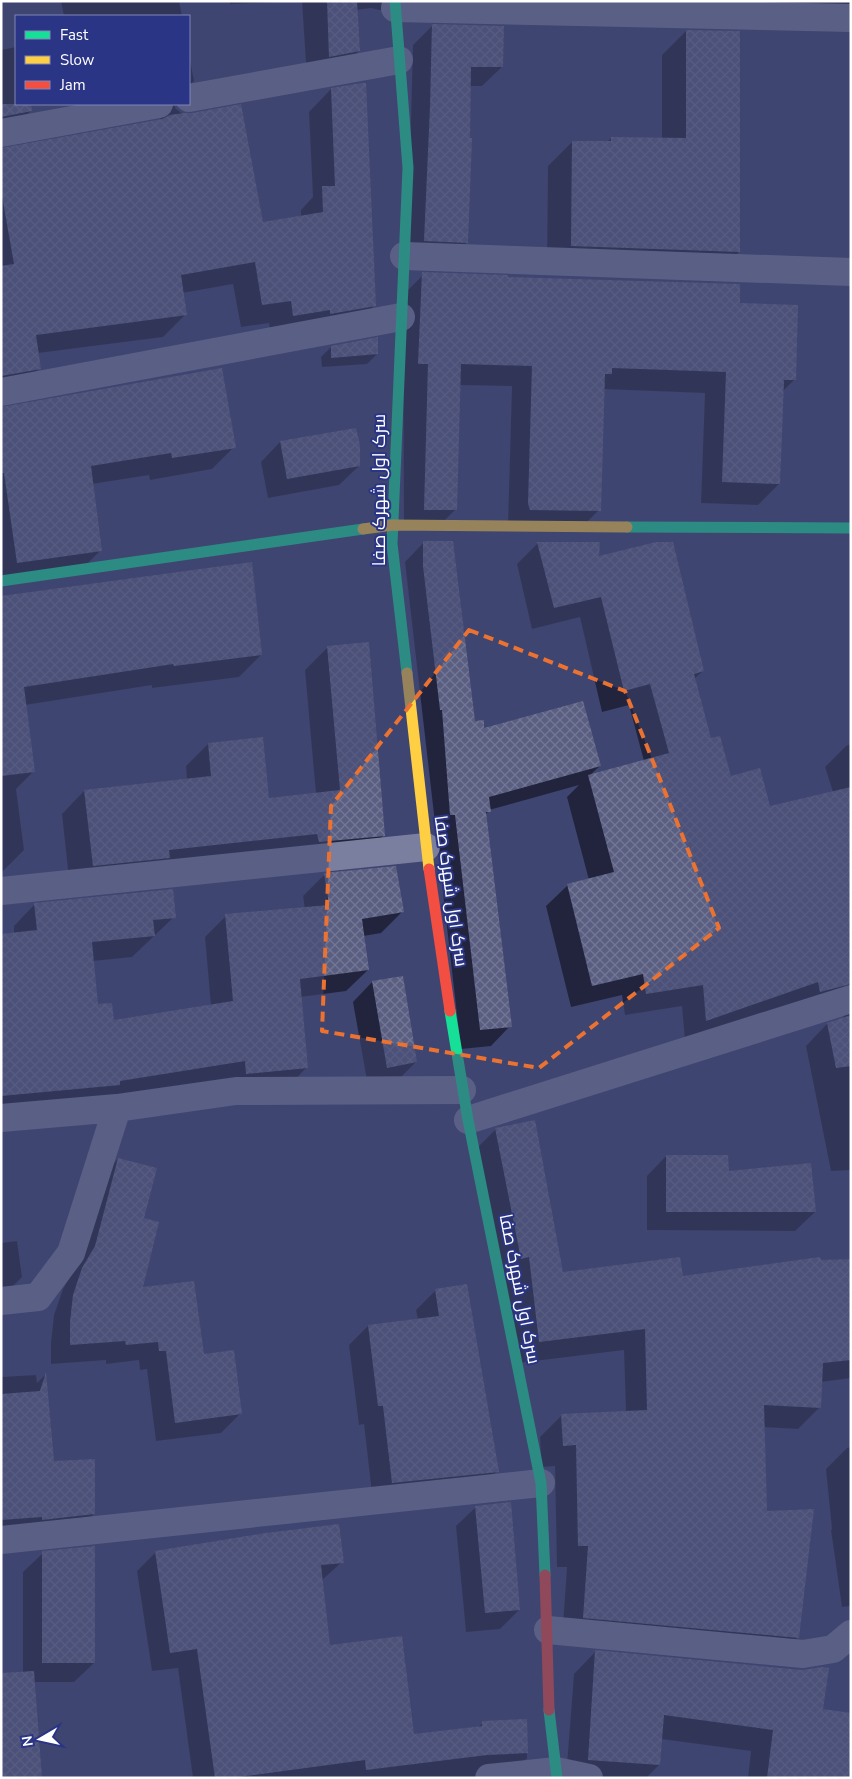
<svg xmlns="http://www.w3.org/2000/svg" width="852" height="1779" font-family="'Nunito Sans',Cairo,sans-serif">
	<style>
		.shadow { fill: #0007 }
		.building { fill: url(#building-cross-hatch) }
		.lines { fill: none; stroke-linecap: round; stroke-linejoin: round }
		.street { stroke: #7a7f9f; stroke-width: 28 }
		.fast { stroke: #16e098; stroke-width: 11 }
		.slow { stroke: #ffcf43; stroke-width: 11 }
		.jam { stroke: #f24e42; stroke-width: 11 }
		.marked { fill: none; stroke: #eb7230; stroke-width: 4; stroke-dasharray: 10 6; stroke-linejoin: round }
		.labels { text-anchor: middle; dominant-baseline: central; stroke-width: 4; stroke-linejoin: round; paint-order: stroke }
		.street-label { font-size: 18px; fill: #fff; stroke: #2b3585 }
	</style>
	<defs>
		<pattern id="building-cross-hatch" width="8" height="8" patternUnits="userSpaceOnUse" patternTransform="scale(1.25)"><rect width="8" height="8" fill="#5a5f82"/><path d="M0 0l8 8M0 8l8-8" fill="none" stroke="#737795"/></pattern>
	</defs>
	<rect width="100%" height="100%" fill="#3f4571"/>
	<path class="shadow" d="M 61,1 L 179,1 L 182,16 L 64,16 Z
		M 230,1 L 295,1 L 230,4 Z
		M 302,1 L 851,1 L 851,26 L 379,10 L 371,8 L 356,10 L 359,51 L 336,74 L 307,79 Z
		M 432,26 L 502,67 L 482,86 L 470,86 L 467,242 L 447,262 L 405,260 L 410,157 L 413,45 Z
		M 686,31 L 739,252 L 714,276 L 547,270 L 548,166 L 572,142 L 607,142 L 611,138 L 662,139 L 662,55 Z
		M 16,47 L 16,104 L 30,104 L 31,111 L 11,130 L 1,132 L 1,50 Z
		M 189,55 L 194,81 L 189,85 Z
		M 331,89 L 375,305 L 353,327 L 271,338 L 269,323 L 241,327 L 233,284 L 182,293 L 185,315 L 163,337 L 38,353 L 40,368 L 17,390 L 1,393 L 1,149 L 157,122 L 174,105 L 176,109 L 183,114 L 262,224 L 301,217 L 301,210 L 313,197 L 309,112 Z
		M 424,274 L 507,278 L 739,304 L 794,380 L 782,392 L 779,484 L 758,505 L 701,503 L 705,393 L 603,389 L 599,510 L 578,531 L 508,525 L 512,386 L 459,385 L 456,509 L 435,530 L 404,530 L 403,295 Z
		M 331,347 L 377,354 L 367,364 L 322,367 L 321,357 Z
		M 1,408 L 234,447 L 212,469 L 150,480 L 149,475 L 92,484 L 101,550 L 79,572 L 1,584 Z
		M 355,429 L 359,466 L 339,485 L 268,498 L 261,462 L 280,442 Z
		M 424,542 L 474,722 L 483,730 L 600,766 L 589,776 L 644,761 L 629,705 L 602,712 L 580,617 L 532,629 L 517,564 L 538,543 L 598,558 L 703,671 L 694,679 L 710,740 L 730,778 L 770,808 L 833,792 L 825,767 L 846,746 L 851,744 L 851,1170 L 831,1171 L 806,1046 L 827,1024 L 845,1019 L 840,1008 L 685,1041 L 682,1006 L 625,1015 L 622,995 L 571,1007 L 546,906 L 568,885 L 589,880 L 567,797 L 579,785 L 489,810 L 485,816 L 510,1026 L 491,1046 L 461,1049 L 405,562 Z
		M 1,598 L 261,655 L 239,677 L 152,688 L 152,685 L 25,705 L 34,771 L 16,789 L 24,850 L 1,873 Z
		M 328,647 L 384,835 L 361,858 L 70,888 L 62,814 L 84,791 L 187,780 L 186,766 L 208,744 L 268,799 L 316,794 L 305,670 Z
		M 395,867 L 402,912 L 381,933 L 363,936 L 368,970 L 346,991 L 300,997 L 307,1067 L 286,1089 L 1,1114 L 1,935 L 14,934 L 14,926 L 35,904 L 174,917 L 132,957 L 93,961 L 97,1006 L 113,1022 L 211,1006 L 205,937 L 226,916 L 305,909 L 303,896 L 324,875 Z
		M 372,982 L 416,1062 L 397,1081 L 368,1086 L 353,1002 Z
		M 496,1129 L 562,1273 L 681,1278 L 820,1261 L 851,1260 L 851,1378 L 821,1382 L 820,1407 L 798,1429 L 763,1427 L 766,1512 L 798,1637 L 777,1659 L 562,1639 L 567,1567 L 557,1567 L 555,1466 L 542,1467 L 540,1437 L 561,1416 L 626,1412 L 624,1350 L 518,1363 L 474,1151 Z
		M 666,1156 L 727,1172 L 815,1212 L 795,1231 L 647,1230 L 647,1176 Z
		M 118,1159 L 142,1219 L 142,1289 L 202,1355 L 241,1413 L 221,1433 L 156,1441 L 147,1369 L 140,1370 L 139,1360 L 106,1364 L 106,1360 L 51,1364 L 51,1343 L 54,1315 L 63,1289 L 76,1267 L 99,1178 Z
		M 17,1241 L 22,1277 L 1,1298 L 1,1243 Z
		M 436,1290 L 497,1471 L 478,1491 L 373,1502 L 364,1424 L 359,1425 L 349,1345 L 368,1326 L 418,1320 L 416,1310 Z
		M 36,1375 L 37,1383 L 45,1375 L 53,1462 L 94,1514 L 72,1535 L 1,1539 L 1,1377 Z
		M 851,1447 L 851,1606 L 842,1607 L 831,1530 L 832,1529 L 826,1469 L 847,1448 Z
		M 476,1507 L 519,1610 L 500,1629 L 466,1632 L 456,1526 Z
		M 156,1552 L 342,1562 L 321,1581 L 329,1646 L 413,1735 L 477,1728 L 483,1723 L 526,1721 L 527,1758 L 508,1777 L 499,1778 L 193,1778 L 178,1668 L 152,1671 L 137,1571 Z
		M 43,1553 L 94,1663 L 74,1682 L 34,1682 L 23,1673 L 23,1572 Z
		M 596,1651 L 822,1710 L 851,1778 L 748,1778 L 751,1751 L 661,1739 L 659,1765 L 646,1778 L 566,1778 L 574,1674 Z"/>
	<path class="building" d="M 327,1 L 357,1 L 360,51 L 329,57 Z
		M 432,24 L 504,26 L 503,67 L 471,67 L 470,138 L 472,138 L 468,243 L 424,241 L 430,107 Z
		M 686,30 L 740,31 L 740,252 L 571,246 L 572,141 L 611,141 L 611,137 L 686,138 Z
		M 362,83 L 366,83 L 376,306 L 330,314 L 330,310 L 293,316 L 291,301 L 262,305 L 255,262 L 181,275 L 187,315 L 36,335 L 41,369 L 1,376 L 1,266 L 14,264 L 1,190 L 1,148 L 162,119 L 170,115 L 184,113 L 192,113 L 241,104 L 263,222 L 323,212 L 322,186 L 335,186 L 331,88 Z
		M 1,104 L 31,104 L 32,111 L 1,117 Z
		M 422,272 L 508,275 L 508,277 L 740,284 L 740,303 L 798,305 L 796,380 L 784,380 L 780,484 L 722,482 L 726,372 L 612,368 L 612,374 L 605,374 L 601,511 L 530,510 L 528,504 L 532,366 L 461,364 L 457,510 L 424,510 L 428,364 L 418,364 Z
		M 378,337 L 378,354 L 331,358 L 331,346 Z
		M 222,368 L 236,448 L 172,458 L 171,453 L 91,466 L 102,551 L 17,563 L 4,473 L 1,473 L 1,407 Z
		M 356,428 L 360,445 L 360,466 L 287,479 L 280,441 Z
		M 423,541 L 453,541 L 475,721 L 484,720 L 484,728 L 583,701 L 601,766 L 489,797 L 491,812 L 486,812 L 512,1027 L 480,1030 L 455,815 L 450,815 L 442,710 L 440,710 L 423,566 Z
		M 537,542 L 600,542 L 599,556 L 656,542 L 673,542 L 704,671 L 694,674 L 711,738 L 720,736 L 731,776 L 760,768 L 770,806 L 851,787 L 851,984 L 820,992 L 818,982 L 706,1021 L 703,985 L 646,994 L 643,974 L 592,986 L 567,884 L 614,872 L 588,775 L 669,753 L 650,684 L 624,691 L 601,597 L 554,608 Z
		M 252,562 L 262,655 L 174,666 L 173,664 L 24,687 L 35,772 L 1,776 L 1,596 Z
		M 369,642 L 385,836 L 319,842 L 317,834 L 169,850 L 170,858 L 93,866 L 84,790 L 211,776 L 208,743 L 263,737 L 269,798 L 340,790 L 327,646 Z
		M 396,866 L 404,912 L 362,919 L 369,970 L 300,979 L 308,1068 L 246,1074 L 245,1061 L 120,1081 L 120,1085 L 1,1096 L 1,934 L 37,930 L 34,903 L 173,889 L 176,918 L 153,920 L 155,936 L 92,942 L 98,1004 L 112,1003 L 114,1020 L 233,1001 L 225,914 L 329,905 L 324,873 Z
		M 403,976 L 417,1062 L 387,1068 L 372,981 Z
		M 851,1015 L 851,1066 L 836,1068 L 827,1023 Z
		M 535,1120 L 563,1272 L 680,1257 L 683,1276 L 820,1257 L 821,1260 L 851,1259 L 851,1360 L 823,1363 L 821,1408 L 764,1405 L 767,1511 L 814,1509 L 799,1638 L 583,1618 L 588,1546 L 578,1546 L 576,1445 L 563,1446 L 561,1414 L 647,1410 L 645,1329 L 539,1342 L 529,1257 L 521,1259 L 495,1128 Z
		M 666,1155 L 728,1155 L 729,1171 L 811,1163 L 816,1212 L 666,1212 Z
		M 118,1158 L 157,1168 L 144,1218 L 159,1222 L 143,1287 L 194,1281 L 204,1354 L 234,1350 L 242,1414 L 175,1423 L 166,1351 L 159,1351 L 158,1342 L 126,1345 L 125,1341 L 70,1345 L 70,1322 L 73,1295 L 82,1268 L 95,1246 Z
		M 467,1284 L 499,1472 L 392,1483 L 383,1406 L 378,1406 L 368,1325 L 439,1316 L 435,1289 Z
		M 46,1372 L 54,1461 L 95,1459 L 95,1514 L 42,1520 L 42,1517 L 1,1520 L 1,1394 L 40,1391 Z
		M 511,1502 L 520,1610 L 485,1613 L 475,1506 Z
		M 339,1524 L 344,1563 L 321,1565 L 330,1645 L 402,1636 L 414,1734 L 482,1726 L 482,1721 L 527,1719 L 528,1753 L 487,1755 L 366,1770 L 365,1760 L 231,1778 L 215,1778 L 197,1649 L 170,1653 L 155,1551 L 266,1533 Z
		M 95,1546 L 95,1663 L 42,1663 L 42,1551 Z
		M 595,1650 L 802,1670 L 822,1667 L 829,1668 L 823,1709 L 851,1713 L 851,1778 L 767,1778 L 773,1730 L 664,1715 L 660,1765 L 588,1760 Z
		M 34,1671 L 42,1778 L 1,1778 L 1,1673 Z"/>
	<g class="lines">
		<path class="street" d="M 395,8 L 851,18
			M 189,98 L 399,60
			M 1,133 L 159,104
			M 404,256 L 851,272
			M 1,392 L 401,317
			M 1,891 L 426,847
			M 1,1118 L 117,1108 L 236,1091 L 462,1090
			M 468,1120 L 851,999
			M 1,1301 L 38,1297 L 71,1253 L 117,1108
			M 1,1540 L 541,1483
			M 548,1630 L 803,1654 L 833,1649 L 851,1634
			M 489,1778 L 556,1771 L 589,1778"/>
		<path class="fast" d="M 395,1 L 408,168 L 392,544 L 407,673
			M 627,527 L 851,528
			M 1,581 L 363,529
			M 450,1011 L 468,1120 L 541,1483 L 545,1575
			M 549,1710 L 557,1778"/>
		<path class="slow" d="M 363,529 L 393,525 L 627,527
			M 407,673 L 429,869"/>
		<path class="jam" d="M 429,869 L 450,1011
			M 545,1575 L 549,1710"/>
	</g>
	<path d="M0 0H852V1779H0ZM 469,630 L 625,691 L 719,928 L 539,1068 L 322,1031 L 331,806 Z" fill="#3f4571" fill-opacity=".55" fill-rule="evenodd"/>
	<path class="marked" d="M 469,630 L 625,691 L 719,928 L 539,1068 L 322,1031 L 331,806 Z"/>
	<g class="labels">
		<g class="street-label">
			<text transform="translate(379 490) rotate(-90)">سرک اول شهرک صفا</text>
			<text transform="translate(451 891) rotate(82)">سرک اول شهرک صفا</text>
			<text transform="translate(520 1289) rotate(79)">سرک اول شهرک صفا</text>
		</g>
	</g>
	<rect width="852" height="1779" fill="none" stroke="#ffffff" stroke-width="5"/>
	<rect x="15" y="15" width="175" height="90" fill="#2b3585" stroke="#8086b6"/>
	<rect x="25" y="31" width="25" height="8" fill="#16e098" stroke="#8086b6"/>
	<text x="60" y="40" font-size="15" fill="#ffffff">Fast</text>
	<rect x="25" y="56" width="25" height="8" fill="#ffcf43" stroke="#8086b6"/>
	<text x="60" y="65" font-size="15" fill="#ffffff">Slow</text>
	<rect x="25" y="81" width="25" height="8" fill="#f24e42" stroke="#8086b6"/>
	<text x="60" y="90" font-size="15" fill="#ffffff">Jam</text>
	<g transform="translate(40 1739) rotate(261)" stroke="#2b3585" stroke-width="4" paint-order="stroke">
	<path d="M0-4L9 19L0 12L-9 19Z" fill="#ffffff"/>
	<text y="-8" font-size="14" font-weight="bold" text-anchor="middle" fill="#ffffff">N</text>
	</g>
</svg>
